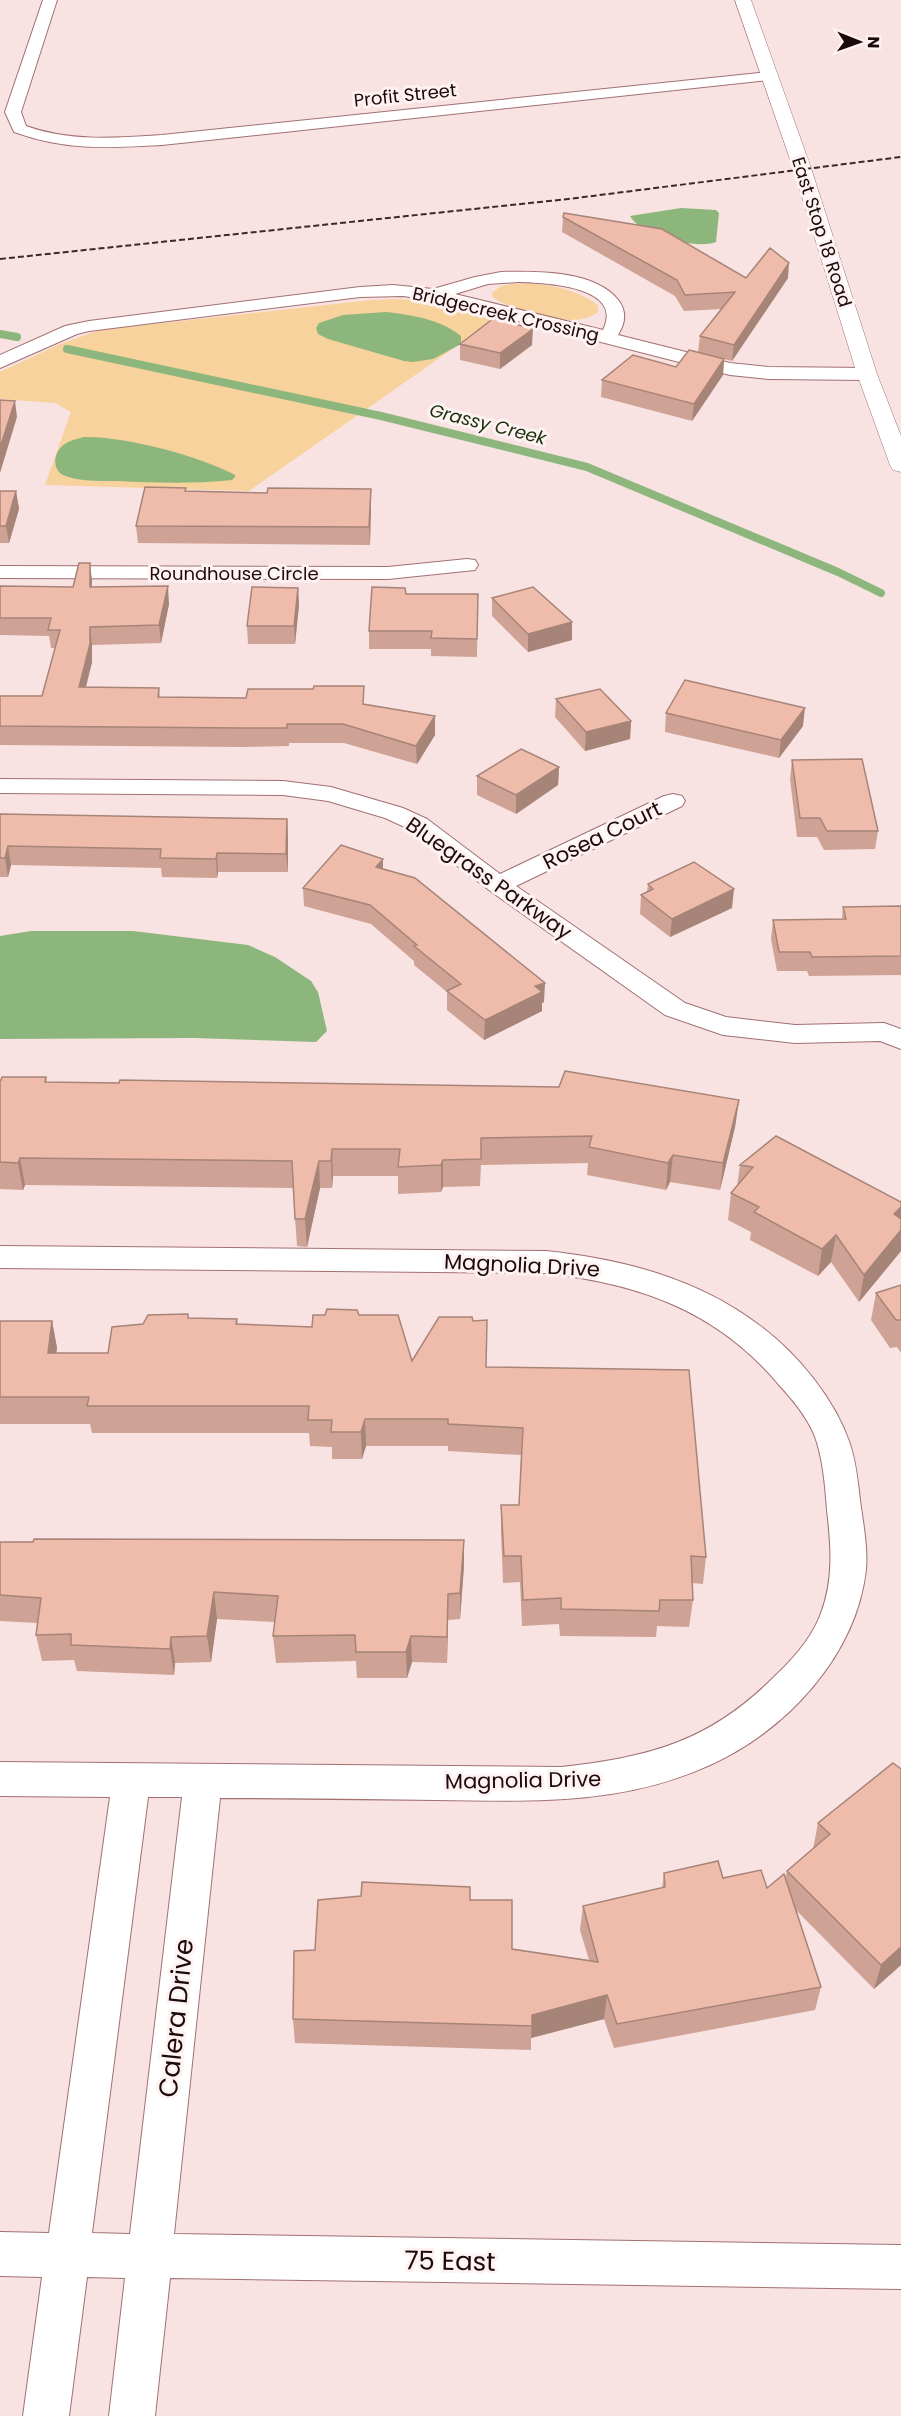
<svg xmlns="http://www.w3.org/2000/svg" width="901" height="2416" font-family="Poppins,sans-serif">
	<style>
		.green { fill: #f7d29c }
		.water { fill: #8db67d }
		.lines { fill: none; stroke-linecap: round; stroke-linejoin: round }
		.stream { stroke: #8db67d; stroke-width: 8 }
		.street-casing { stroke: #a27071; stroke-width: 2 }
		.secondary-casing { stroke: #a27071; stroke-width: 1 }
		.street { fill: #fff; fill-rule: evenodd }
		.secondary { fill: #fff; fill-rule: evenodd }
		.rail { stroke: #3b292a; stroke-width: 2; stroke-dasharray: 6 3; stroke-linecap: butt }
		.wall { fill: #cea294 }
		.shaded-wall { fill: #a78478 }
		.building { fill: #efbcac; stroke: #a78478; stroke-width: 1.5 }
		.labels { text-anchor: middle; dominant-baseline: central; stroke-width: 6; stroke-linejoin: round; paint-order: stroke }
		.far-street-label { font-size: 18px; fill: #1c0a0b; stroke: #fef2f2 }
		.far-water-label { font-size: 18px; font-style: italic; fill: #163109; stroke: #fef2f2 }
		.street-label { font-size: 21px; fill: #1c0a0b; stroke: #fef2f2 }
		.near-street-label { font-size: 26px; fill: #1c0a0b; stroke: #fef2f2 }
	</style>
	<rect width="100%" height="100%" fill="#f9e2e2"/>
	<path class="green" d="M 512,284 C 541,282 570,287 595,303 L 598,306 L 598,312 C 590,318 581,320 571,320 C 555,320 503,307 493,297 L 492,293 L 501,286 Z
		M 397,299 L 422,300 L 494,320 L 249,491 L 45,485 L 71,412 L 55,403 L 0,399 L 0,372 L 60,344 L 100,330 L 370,300 Z"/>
	<path class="water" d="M 681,208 L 716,210 L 719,213 L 716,242 C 696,250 640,235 630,216 Z
		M 386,312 C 412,315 440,319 461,336 L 461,344 L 433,359 L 413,362 L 404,361 L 328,339 L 318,334 L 316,328 L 319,323 L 343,315 Z
		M 84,437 C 124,436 200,456 235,475 L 235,477 L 232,480 C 194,484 156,483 118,481 C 101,481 79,482 63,475 C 56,472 54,463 56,456 C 60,443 72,440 84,437 Z
		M 31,931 L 133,931 L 248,945 L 275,957 L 311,981 L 318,992 L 327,1031 L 316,1042 L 194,1038 L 0,1039 L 0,936 Z"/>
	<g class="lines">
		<path class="stream" d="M 0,334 L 17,337
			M 67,349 L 381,416 L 587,467 L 838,572 L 881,593"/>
		<defs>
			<path id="street" d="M 43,0 L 57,0 L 21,112 L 26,126 C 71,142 115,138 162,135 L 769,72 L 776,76 L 769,80 L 162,145 C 107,148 67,151 14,132 L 5,112 Z
				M 501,272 C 536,271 596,270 619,301 C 627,312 625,324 618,335 L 730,363 L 768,367 L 867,368 L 874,370 L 876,374 L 874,378 L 867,380 L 768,379 L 730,375 L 445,302 L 403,296 L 360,297 L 89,331 L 77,334 L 0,368 L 0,355 L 65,326 L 89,321 L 360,287 L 393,285 L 433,289 L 475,277 ZM 518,282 C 543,283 625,285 603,330 L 455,294 L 488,284 Z
				M 467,559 L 475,560 L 478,565 L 475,570 L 388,579 L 0,578 L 0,566 L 388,567 Z
				M 0,779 L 283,781 L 331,787 L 403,808 L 427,819 L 500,874 L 664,796 L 673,794 L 682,796 L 685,801 L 682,806 L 516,886 L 685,1003 L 726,1017 L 795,1025 L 884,1023 L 901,1029 L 901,1049 L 880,1041 L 795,1043 L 723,1035 L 665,1015 L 489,890 L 409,829 L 385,818 L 328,801 L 283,795 L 0,793 Z
				M 0,1246 L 546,1251 C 622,1259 697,1278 759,1325 C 797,1353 835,1399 850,1444 C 856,1462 858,1482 860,1500 C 863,1523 868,1547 866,1570 C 856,1656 787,1730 710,1765 C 620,1806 531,1801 436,1800 C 364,1799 292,1798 220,1798 L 174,2234 L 901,2245 L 901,2289 L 170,2278 L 155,2416 L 109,2416 L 125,2278 L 87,2277 L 69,2416 L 23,2416 L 42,2277 L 0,2276 L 0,2232 L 49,2233 L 110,1797 L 0,1796 L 0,1762 L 561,1767 C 651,1757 711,1741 776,1675 C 794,1658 813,1636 821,1613 C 834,1579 831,1545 827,1510 C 825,1484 823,1458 814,1434 C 806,1416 793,1400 780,1386 C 718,1311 640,1284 546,1273 L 0,1268 ZM 148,1797 L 182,1797 L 130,2234 L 92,2233 Z"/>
			<path id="secondary" d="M 735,0 L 751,0 L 811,168 L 877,374 L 901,436 L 901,472 L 893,470 L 890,465 L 857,374 L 793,168 Z"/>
		</defs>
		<use href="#street" class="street-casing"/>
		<use href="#secondary" class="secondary-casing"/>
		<use href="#street" class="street"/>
		<use href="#secondary" class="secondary"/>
		<path class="rail" d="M 0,259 L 568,199 L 901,157"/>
	</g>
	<path class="wall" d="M 563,217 L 746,278 L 788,278 L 732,361 L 724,359 L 723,375 L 692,421 L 601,397 L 602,380 L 676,367 L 698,352 L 700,336 L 722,309 L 684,311 L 675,296 L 562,232 Z
		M 460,344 L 532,345 L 500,369 L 460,360 Z
		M 371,489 L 371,507 L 370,545 L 138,543 L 136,526 L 186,491 L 267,493 Z
		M 0,491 L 16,491 L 19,509 L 9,543 L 0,543 Z
		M 92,580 L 92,587 L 169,604 L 161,643 L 92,645 L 92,662 L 86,687 L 159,688 L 160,697 L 365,704 L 435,716 L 435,735 L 417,764 L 344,743 L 289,743 L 289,746 L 244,747 L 0,745 L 0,696 L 42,696 L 55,648 L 51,648 L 49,636 L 0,635 L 0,586 L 73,587 Z
		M 298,588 L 299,605 L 295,644 L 248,644 L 247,626 Z
		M 406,594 L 478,594 L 477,657 L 431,656 L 431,649 L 369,649 L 369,631 Z
		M 492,598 L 572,622 L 572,640 L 528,652 L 492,616 Z
		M 556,699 L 631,721 L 630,739 L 585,751 L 555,717 Z
		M 666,713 L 803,726 L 779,758 L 665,732 Z
		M 792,760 L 878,831 L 875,849 L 824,850 L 817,837 L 797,837 L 790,779 Z
		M 559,767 L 558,785 L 516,814 L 477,795 L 477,776 Z
		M 0,814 L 287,819 L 288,838 L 288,872 L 218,872 L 217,878 L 162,877 L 161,868 L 11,865 L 8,877 L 0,877 Z
		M 383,869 L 544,1002 L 542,1003 L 542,1011 L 484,1040 L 447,1010 L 447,992 L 414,965 L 414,961 L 371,924 L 304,906 L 303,888 Z
		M 648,884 L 732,908 L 670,937 L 640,914 L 641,895 L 647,892 Z
		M 901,906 L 901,975 L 809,976 L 807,971 L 777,971 L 771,939 L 773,920 L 842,919 L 843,907 Z
		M 46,1077 L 47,1082 L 739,1100 L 735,1127 L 720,1190 L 670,1182 L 666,1190 L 587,1175 L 588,1163 L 481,1165 L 480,1186 L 443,1187 L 441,1192 L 398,1194 L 398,1176 L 333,1176 L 332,1188 L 320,1188 L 307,1247 L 297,1246 L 293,1188 L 25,1185 L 23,1190 L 0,1189 L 0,1080 Z
		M 776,1136 L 901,1202 L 901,1251 L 859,1302 L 831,1262 L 818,1276 L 750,1240 L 751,1232 L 728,1220 L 731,1193 L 737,1186 L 740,1165 Z
		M 901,1285 L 901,1353 L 897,1347 L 890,1348 L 871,1320 L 876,1293 Z
		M 359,1315 L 412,1361 L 473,1321 L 486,1367 L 706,1557 L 703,1584 L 692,1583 L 693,1600 L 689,1627 L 657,1626 L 656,1637 L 560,1636 L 559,1624 L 522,1626 L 520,1582 L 503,1583 L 501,1532 L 501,1505 L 519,1505 L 521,1455 L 448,1451 L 448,1446 L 366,1446 L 362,1459 L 332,1459 L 332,1447 L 310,1446 L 309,1433 L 92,1433 L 90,1424 L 0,1424 L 0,1321 L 52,1321 L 57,1348 L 56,1353 L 108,1353 L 188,1318 L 237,1319 L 238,1324 L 312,1327 Z
		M 464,1540 L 464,1566 L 460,1619 L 448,1620 L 447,1663 L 412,1662 L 407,1678 L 357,1678 L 356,1661 L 276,1663 L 273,1636 L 275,1622 L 217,1619 L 211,1662 L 175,1663 L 174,1675 L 77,1671 L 74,1660 L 42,1661 L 36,1635 L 37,1623 L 0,1621 L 0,1542 Z
		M 901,1769 L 901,1965 L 874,1989 L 796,1910 L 821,1987 L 815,2010 L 614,2048 L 604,2019 L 531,2038 L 531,2050 L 295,2043 L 293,2019 L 315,1950 L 470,1900 L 512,1949 L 589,1960 L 580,1930 L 583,1906 L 662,1888 L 664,1873 L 723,1878 L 767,1888 L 785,1878 L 787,1871 L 813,1849 L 818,1823 Z"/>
	<path class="shaded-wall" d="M 789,263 L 788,278 L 732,361 L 734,345 Z
		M 533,329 L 532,345 L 500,369 L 500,353 Z
		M 724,359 L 723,375 L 692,421 L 694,404 Z
		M 15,401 L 17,417 L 0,473 L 0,448 Z
		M 371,489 L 371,507 L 370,545 L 369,527 Z
		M 16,491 L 19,509 L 9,543 L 6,526 Z
		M 90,563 L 92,580 L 92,604 L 90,587 Z
		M 168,586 L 169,604 L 161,643 L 159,625 Z
		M 298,588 L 299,605 L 295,644 L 294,626 Z
		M 572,622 L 572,640 L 528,652 L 528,634 Z
		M 90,627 L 92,645 L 92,662 L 81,706 L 79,687 Z
		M 805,708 L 803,726 L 779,758 L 781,740 Z
		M 435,716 L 435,735 L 417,764 L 416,746 Z
		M 631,721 L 630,739 L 585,751 L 586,732 Z
		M 559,767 L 558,785 L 516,814 L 516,795 Z
		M 287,819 L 288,838 L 288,872 L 286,854 Z
		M 8,846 L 11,865 L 8,877 L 5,858 Z
		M 217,853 L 218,872 L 217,878 L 216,859 Z
		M 383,859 L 383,877 L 376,867 Z
		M 734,889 L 732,908 L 670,937 L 672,919 Z
		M 545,983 L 544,1002 L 542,1003 L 542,1011 L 484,1040 L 485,1020 L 535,986 Z
		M 739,1100 L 735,1127 L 720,1190 L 723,1163 Z
		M 332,1149 L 333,1176 L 332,1188 L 331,1161 Z
		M 673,1155 L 670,1182 L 666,1190 L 668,1163 Z
		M 20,1158 L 25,1185 L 23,1190 L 18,1163 Z
		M 443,1160 L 443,1187 L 441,1192 L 441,1165 Z
		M 319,1161 L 320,1188 L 307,1247 L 305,1219 Z
		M 901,1207 L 901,1222 L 894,1214 Z
		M 901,1230 L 901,1251 L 859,1302 L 864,1275 Z
		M 836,1235 L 831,1262 L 818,1276 L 822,1249 Z
		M 52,1321 L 57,1348 L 53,1380 L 48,1353 Z
		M 365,1419 L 366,1446 L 362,1459 L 361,1432 Z
		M 464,1540 L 464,1566 L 460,1619 L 460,1593 Z
		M 214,1592 L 217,1619 L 211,1662 L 207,1636 Z
		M 448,1594 L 448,1620 L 447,1663 L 447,1637 Z
		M 411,1636 L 412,1662 L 407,1678 L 406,1652 Z
		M 171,1637 L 175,1663 L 174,1675 L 170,1649 Z
		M 901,1947 L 901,1965 L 874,1989 L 881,1965 Z
		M 607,1995 L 604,2019 L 531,2038 L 532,2015 Z"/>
	<path class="building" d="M 564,213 L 662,229 L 746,278 L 770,248 L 789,263 L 734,345 L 700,336 L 735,292 L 685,295 L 677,280 L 563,217 Z
		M 494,318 L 533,329 L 500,353 L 460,344 Z
		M 689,350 L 724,359 L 694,404 L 602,380 L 633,355 L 676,367 Z
		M 0,400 L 15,401 L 0,448 Z
		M 145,487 L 186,488 L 185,491 L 267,493 L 268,488 L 371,489 L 369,527 L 136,526 Z
		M 0,491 L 16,491 L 6,526 L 0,526 Z
		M 79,563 L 90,563 L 90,587 L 168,586 L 159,625 L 90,627 L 90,644 L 79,687 L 159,688 L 158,697 L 246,698 L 248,689 L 313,689 L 314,686 L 364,686 L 363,704 L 435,716 L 416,746 L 343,724 L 287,724 L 287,728 L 243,728 L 0,726 L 0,696 L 42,696 L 60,630 L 48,630 L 51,618 L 0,618 L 0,586 L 73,587 Z
		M 252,587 L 298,588 L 294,626 L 247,626 Z
		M 372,587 L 405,588 L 406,594 L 478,594 L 477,639 L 431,638 L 432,631 L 369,631 Z
		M 533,587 L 572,622 L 528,634 L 492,598 Z
		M 685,680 L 805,708 L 781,740 L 666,713 Z
		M 600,689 L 631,721 L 586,732 L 556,699 Z
		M 521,749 L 559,767 L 516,795 L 477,776 Z
		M 862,759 L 878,831 L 827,831 L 820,818 L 800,818 L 792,760 Z
		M 0,814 L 287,819 L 286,854 L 217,853 L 216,859 L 160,858 L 161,849 L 8,846 L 5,858 L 0,858 Z
		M 341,845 L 383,859 L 376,867 L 415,878 L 545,983 L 535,986 L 542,992 L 485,1020 L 447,991 L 461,984 L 414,946 L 417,945 L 370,905 L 303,888 Z
		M 694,862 L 734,889 L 672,919 L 641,895 L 653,889 L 648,884 Z
		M 901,906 L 901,956 L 812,957 L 810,952 L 779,952 L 773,920 L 846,919 L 843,907 Z
		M 565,1071 L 739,1100 L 723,1163 L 673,1155 L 668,1163 L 589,1147 L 592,1136 L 481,1138 L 481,1159 L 443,1160 L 441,1165 L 398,1167 L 400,1149 L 332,1149 L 331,1161 L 319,1161 L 305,1219 L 295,1219 L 292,1161 L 20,1158 L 18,1163 L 0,1162 L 0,1080 L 1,1080 L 2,1077 L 46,1077 L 45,1082 L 119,1083 L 120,1080 L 559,1087 Z
		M 776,1136 L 901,1202 L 901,1207 L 894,1214 L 901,1219 L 901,1230 L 864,1275 L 836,1235 L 822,1249 L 754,1212 L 759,1207 L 731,1193 L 753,1167 L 740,1165 Z
		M 901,1285 L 901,1320 L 896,1320 L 876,1293 Z
		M 327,1309 L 357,1310 L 359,1315 L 398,1315 L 412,1361 L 439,1317 L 472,1317 L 473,1321 L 487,1320 L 486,1367 L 689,1370 L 706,1557 L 691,1556 L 693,1600 L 660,1600 L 659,1611 L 561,1609 L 561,1598 L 523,1600 L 521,1556 L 504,1556 L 501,1505 L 519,1505 L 523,1428 L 448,1424 L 448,1419 L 365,1419 L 361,1432 L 331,1432 L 332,1420 L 308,1420 L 309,1406 L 87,1406 L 89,1397 L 0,1397 L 0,1321 L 52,1321 L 48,1353 L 108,1353 L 112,1327 L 143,1324 L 148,1315 L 188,1314 L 188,1318 L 237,1319 L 236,1324 L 312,1327 L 313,1315 L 325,1315 Z
		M 34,1539 L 464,1540 L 460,1593 L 448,1594 L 447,1637 L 411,1636 L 406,1652 L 356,1652 L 355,1635 L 273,1636 L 278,1596 L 214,1592 L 207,1636 L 171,1637 L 170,1649 L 71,1645 L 71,1634 L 36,1635 L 41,1598 L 0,1595 L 0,1542 L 33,1542 Z
		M 893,1763 L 901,1769 L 901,1947 L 881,1965 L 787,1871 L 830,1834 L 818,1823 Z
		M 718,1861 L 723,1878 L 761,1870 L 767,1888 L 784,1874 L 821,1987 L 617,2024 L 607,1995 L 532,2015 L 532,2026 L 293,2019 L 294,1951 L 315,1950 L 318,1900 L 361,1896 L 362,1882 L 470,1887 L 470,1900 L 512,1900 L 512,1949 L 598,1962 L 583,1906 L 665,1887 L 664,1873 Z"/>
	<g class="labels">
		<g class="far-street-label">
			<text transform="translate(405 95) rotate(-6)">Profit Street</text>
			<text transform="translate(822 232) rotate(72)">East Stop 18 Road</text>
			<text transform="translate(506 314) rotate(13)">Bridgecreek Crossing</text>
			<text x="234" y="573">Roundhouse Circle</text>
		</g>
		<g class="far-water-label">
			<text transform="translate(488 424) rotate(14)">Grassy Creek</text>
		</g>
		<g class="street-label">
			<text transform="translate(602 835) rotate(-26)">Rosea Court</text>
			<text transform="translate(489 878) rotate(35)">Bluegrass Parkway</text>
			<text transform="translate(522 1265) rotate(3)">Magnolia Drive</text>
			<text transform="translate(523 1780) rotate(-1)">Magnolia Drive</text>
		</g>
		<g class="near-street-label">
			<text transform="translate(176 2018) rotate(-84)">Calera Drive</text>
			<text transform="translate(450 2261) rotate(1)">75 East</text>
		</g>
	</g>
	<g transform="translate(859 42) rotate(91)" stroke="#fef2f2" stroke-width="4.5" paint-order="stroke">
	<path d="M0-4.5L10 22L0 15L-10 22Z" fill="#1c0a0b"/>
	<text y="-9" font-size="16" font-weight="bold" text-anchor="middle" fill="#1c0a0b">N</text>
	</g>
</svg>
